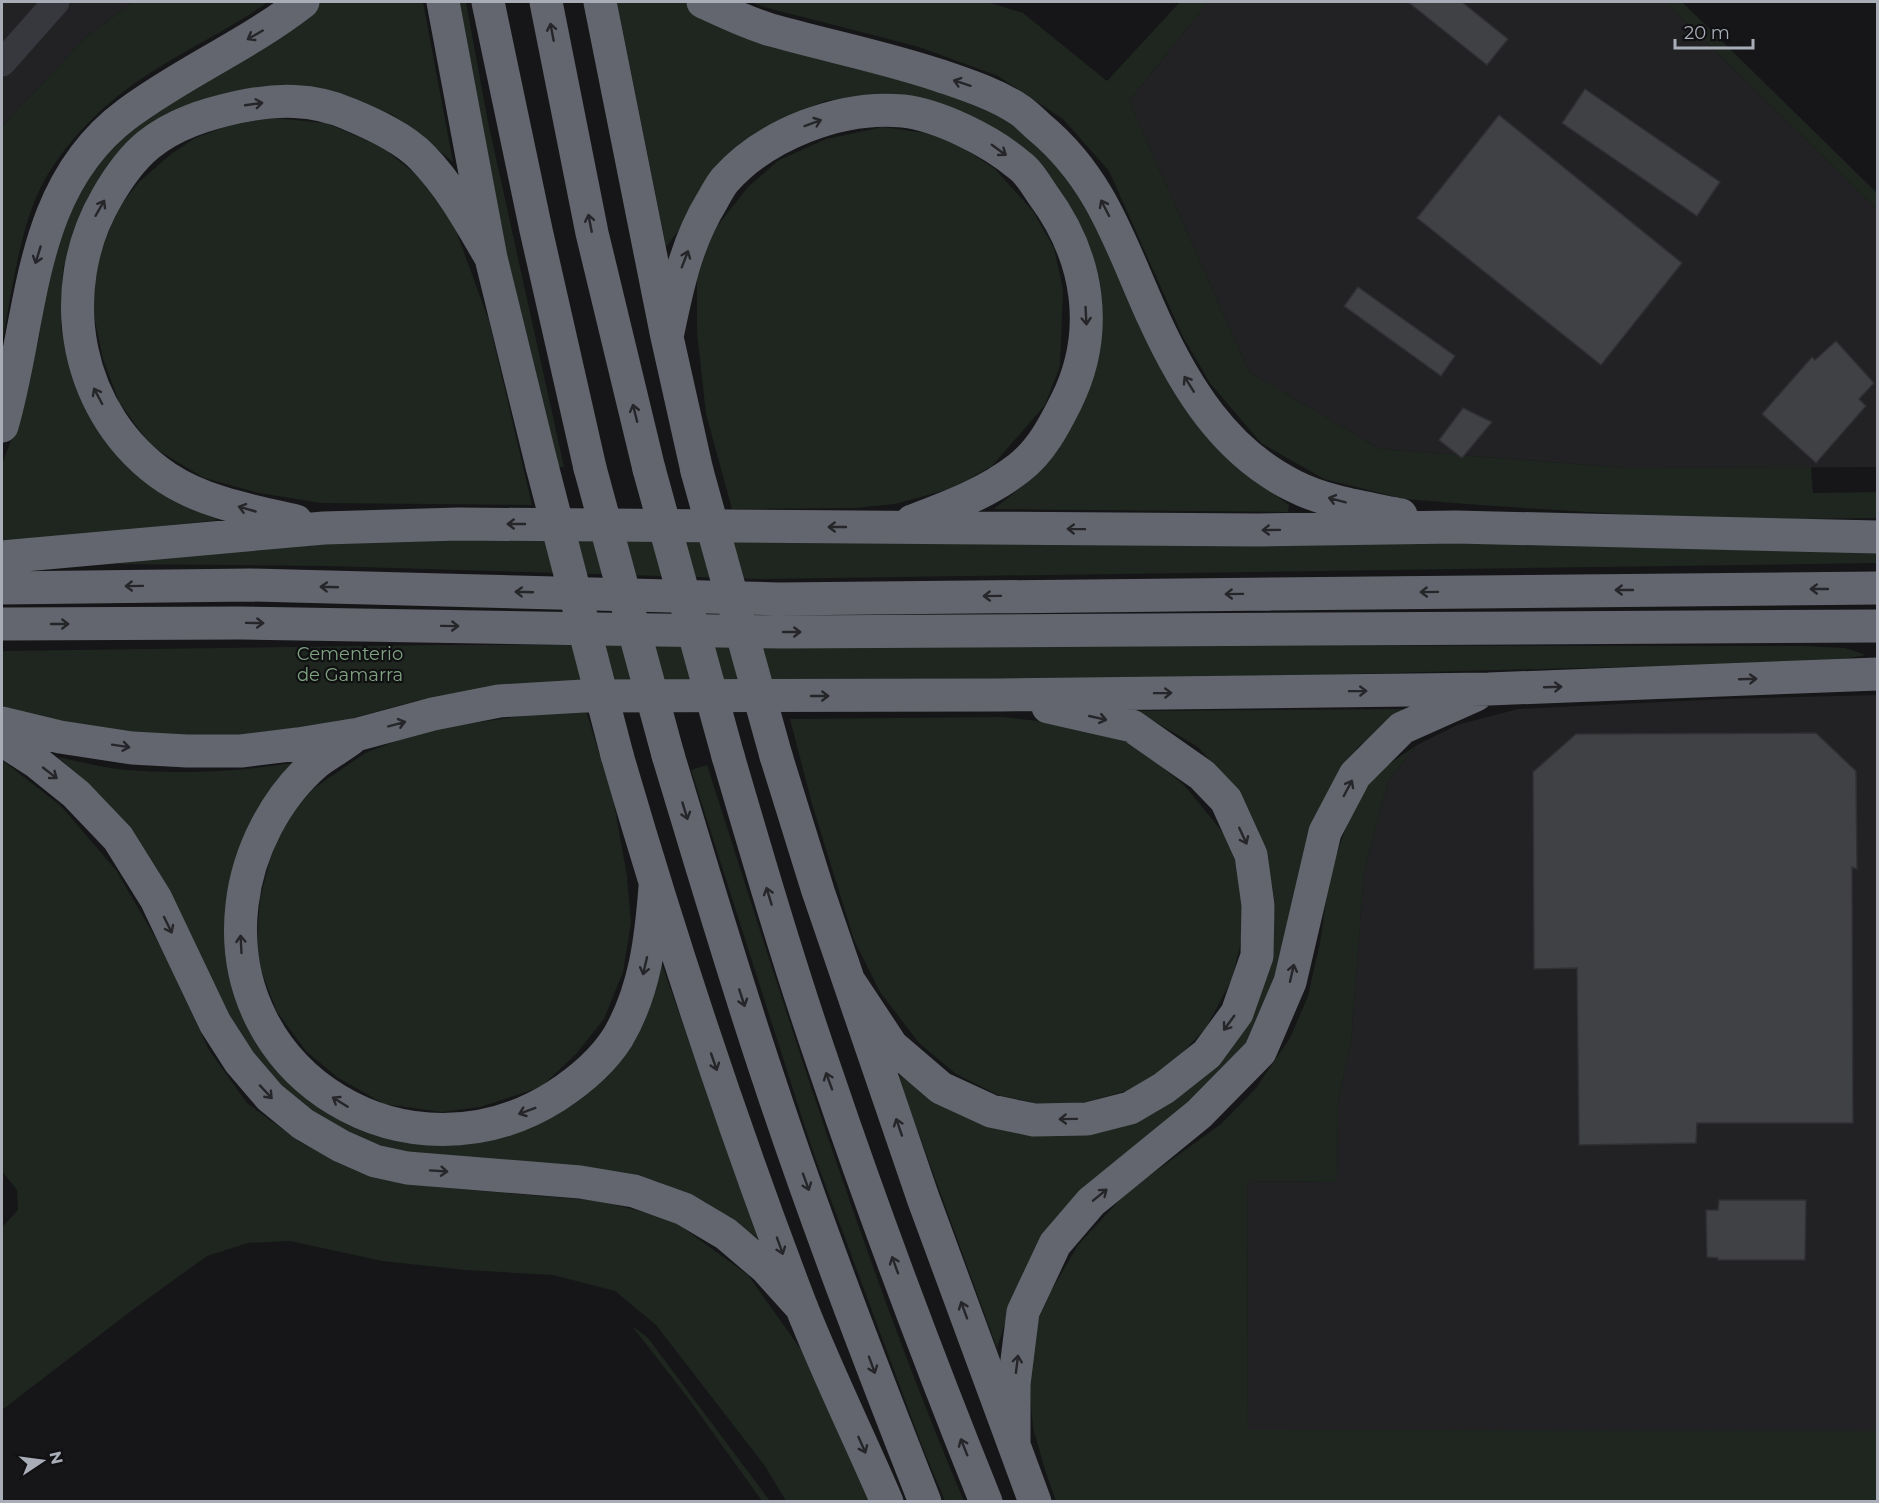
<svg xmlns="http://www.w3.org/2000/svg" width="1879" height="1503" font-family="Montserrat,sans-serif">
	<style>
		.built { fill: #222225 }
		.green { fill: #1e261f }
		.building { fill: #404145; stroke: #303034; stroke-width: 1.5 }
		.lines { fill: none; stroke-linecap: round; stroke-linejoin: round }
		.minor { stroke: #37383d; stroke-width: 27 }
		.highway { stroke: #63666e; stroke-width: 33 }
		.highway-bridge { stroke: #63666e; stroke-width: 33 }
		.oneway { stroke: #26262a }
		.labels { text-anchor: middle; dominant-baseline: central; stroke-width: 4.5; stroke-linejoin: round; paint-order: stroke }
		.park-label { font-size: 18px; fill: #7fa381; stroke: #111113 }
	</style>
	<rect width="100%" height="100%" fill="#161618"/>
	<path class="built" d="M 2,2 L 133,2 L 86,37 L 2,126 Z
		M 1208,2 L 1665,2 L 1877,209 L 1877,467 L 1627,468 L 1380,449 L 1249,372 L 1129,101 Z
		M 1877,695 L 1877,1431 L 1248,1431 L 1247,1181 L 1337,1182 L 1338,1103 L 1351,1042 L 1364,872 L 1388,781 L 1417,745 L 1457,725 L 1518,709 L 1723,699 Z"/>
	<path class="green" d="M 133,2 L 268,2 C 229,30 184,50 144,77 C 102,104 59,148 38,193 C 19,235 11,297 2,343 L 2,126 L 86,37 Z
		M 320,2 L 423,2 L 453,162 L 393,115 L 345,95 L 121,155 L 88,198 L 63,268 L 61,328 L 72,377 L 94,417 L 161,491 L 218,520 L 2,544 L 2,464 L 20,418 L 39,337 L 50,261 L 61,214 L 118,135 L 300,21 Z
		M 453,2 L 466,2 L 488,122 L 564,467 L 554,467 L 527,361 Z
		M 617,2 L 686,2 L 695,7 L 863,62 L 1001,112 L 1073,181 L 1098,221 L 1172,389 L 1206,434 L 1248,475 L 1289,505 L 1288,512 L 994,509 L 1031,479 L 1065,439 L 1088,392 L 1100,293 L 1093,255 L 1077,219 L 1049,177 L 860,96 L 825,101 L 784,118 L 683,225 L 666,247 Z
		M 751,2 L 988,2 L 1023,13 L 1107,81 L 1180,2 L 1208,2 L 1129,101 L 1249,372 L 1380,449 L 1627,468 L 1811,467 L 1813,493 L 1877,492 L 1877,518 L 1713,520 L 1479,505 L 1404,499 L 1324,479 L 1261,443 L 1210,383 L 1183,337 L 1109,171 L 1063,119 L 998,76 L 919,47 L 764,7 Z
		M 1665,2 L 1682,2 L 1877,193 L 1877,209 Z
		M 272,118 L 326,123 L 382,147 L 418,176 L 454,225 L 489,321 L 532,505 L 321,503 L 259,493 L 204,478 L 151,446 L 119,402 L 103,359 L 93,311 L 97,262 L 117,210 L 139,182 L 171,154 L 195,138 L 230,125 Z
		M 883,127 L 946,136 L 995,169 L 1033,211 L 1054,248 L 1063,289 L 1060,366 L 1045,405 L 992,466 L 953,488 L 895,504 L 855,508 L 732,509 L 706,414 L 697,332 L 697,275 L 714,230 L 748,187 L 779,160 L 826,139 Z
		M 444,535 L 1736,546 L 1878,551 L 1877,563 L 764,579 L 327,566 L 119,564 L 118,560 Z
		M 440,645 L 1803,646 L 1845,648 L 1866,655 L 1831,661 L 1245,677 L 489,690 L 415,701 L 339,722 L 268,734 L 136,738 L 44,720 L 2,707 L 2,651 Z
		M 1407,709 L 1358,747 L 1334,781 L 1285,961 L 1241,1057 L 1016,1289 L 997,1348 L 897,1074 L 922,1090 L 1013,1131 L 1051,1136 L 1101,1129 L 1160,1109 L 1271,946 L 1275,904 L 1267,855 L 1227,780 L 1198,747 L 1137,711 Z
		M 586,711 L 613,798 L 627,876 L 631,923 L 623,972 L 604,1019 L 576,1054 L 541,1087 L 480,1107 L 442,1112 L 384,1104 L 337,1077 L 306,1051 L 277,1012 L 256,957 L 260,898 L 272,853 L 289,817 L 313,789 L 365,753 L 425,730 L 535,714 Z
		M 1003,717 L 1080,726 L 1136,745 L 1185,786 L 1229,840 L 1241,882 L 1244,929 L 1232,979 L 1206,1028 L 1163,1073 L 1126,1091 L 1082,1103 L 1035,1103 L 998,1095 L 956,1074 L 919,1043 L 880,992 L 854,940 L 812,804 L 790,719 Z
		M 1417,745 L 1388,781 L 1364,872 L 1351,1042 L 1338,1103 L 1337,1182 L 1247,1181 L 1248,1430 L 1877,1431 L 1877,1501 L 1056,1501 L 1046,1473 L 1033,1428 L 1029,1382 L 1038,1320 L 1051,1291 L 1078,1245 L 1127,1192 L 1221,1124 L 1256,1088 L 1290,1038 L 1308,996 L 1320,943 L 1330,872 L 1355,803 L 1379,771 Z
		M 58,757 C 81,762 104,768 126,770 C 182,774 238,772 292,763 L 249,827 L 236,855 L 226,903 L 226,938 L 234,987 L 274,1056 L 443,1143 L 479,1141 L 523,1130 L 560,1111 L 622,1053 L 649,1010 L 661,962 L 759,1239 L 705,1202 L 656,1181 L 593,1169 L 425,1157 L 377,1144 L 322,1122 L 279,1090 L 248,1051 L 80,777 Z
		M 2,760 L 61,806 L 116,870 L 162,949 L 209,1050 L 247,1103 L 300,1142 L 353,1168 L 435,1187 L 600,1201 L 671,1219 L 748,1275 L 814,1368 L 873,1501 L 786,1501 L 765,1466 L 656,1325 L 615,1291 L 553,1275 L 466,1270 L 382,1261 L 290,1241 L 248,1243 L 207,1256 L 131,1311 L 2,1410 L 2,1227 L 18,1210 L 17,1190 L 2,1171 Z
		M 707,765 C 787,1013 863,1262 964,1501 L 945,1501 L 922,1446 L 812,1149 L 691,770 Z
		M 632,1326 L 648,1338 L 770,1501 L 762,1501 L 688,1398 Z"/>
	<path class="building" d="M 1408,2 L 1462,2 L 1508,39 L 1487,65 Z
		M 1585,89 L 1720,182 L 1697,216 L 1562,123 Z
		M 1499,115 L 1682,263 L 1601,365 L 1417,218 Z
		M 1358,287 L 1455,356 L 1441,376 L 1344,306 Z
		M 1836,341 L 1874,383 L 1859,399 L 1866,406 L 1816,463 L 1762,414 L 1812,357 L 1815,360 Z
		M 1463,408 L 1492,422 L 1462,458 L 1439,440 Z
		M 1816,733 L 1856,771 L 1857,869 L 1852,867 L 1853,1123 L 1697,1123 L 1696,1143 L 1579,1145 L 1577,968 L 1534,969 L 1533,772 L 1576,734 Z
		M 1719,1200 L 1806,1200 L 1805,1260 L 1718,1260 L 1718,1258 L 1707,1257 L 1706,1210 L 1718,1210 Z"/>
	<g class="lines">
		<path class="minor" d="M 2,63 L 56,2"/>
		<path class="highway" d="M 443,2 L 491,258 L 542,466
			M 488,2 L 536,230 L 590,468
			M 546,2 L 592,233 L 649,469
			M 600,2 L 667,337 L 697,471
			M 703,2 C 725,12 747,23 771,30 C 828,46 885,57 941,76 C 967,85 995,94 1018,109 C 1025,113 1032,121 1039,127 C 1103,180 1121,247 1154,319 C 1185,387 1225,452 1294,486 C 1325,502 1367,508 1401,515
			M 667,337 C 677,289 686,243 712,201 C 716,194 720,186 725,180 C 766,134 841,105 903,111 C 939,115 991,141 1019,165 C 1029,172 1036,185 1043,195 C 1089,257 1101,332 1066,402 C 1054,426 1041,451 1019,468 C 987,493 949,507 912,521
			M 2,426 C 34,317 26,189 127,114 C 183,72 248,45 303,2
			M 296,521 C 253,511 205,503 167,478 C 75,416 52,291 107,197 C 118,178 131,159 148,145 C 174,124 206,114 238,107 C 276,99 313,98 349,114 C 373,124 404,138 422,157 C 451,187 470,222 491,258
			M 2,557 L 324,528 L 458,524 L 1259,530 L 1456,527 L 1878,537
			M 2,588 L 251,585 L 779,599 L 1878,588
			M 2,624 L 240,623 L 783,632 L 1878,626
			M 2,723 L 60,737 L 132,748 L 187,751 L 241,751 L 298,744 L 359,734 L 433,714 L 499,701 L 583,696 L 1000,695 L 1489,689 L 1878,674
			M 351,739 C 340,747 328,754 317,762 C 276,797 248,851 242,905 C 222,1077 410,1189 556,1096 C 579,1081 603,1061 618,1037 C 645,991 651,939 655,887
			M 2,740 L 35,761 L 76,794 L 118,838 L 156,899 L 215,1023 L 240,1062 L 270,1097 L 303,1124 L 341,1146 L 375,1161 L 407,1168 L 580,1182 L 634,1191 L 684,1209 L 726,1234 L 766,1268 L 802,1308
			M 617,755 C 671,941 732,1125 801,1306 C 827,1372 859,1437 887,1502
			M 668,755 C 701,864 733,973 769,1080 C 816,1222 870,1362 925,1502
			M 728,756 C 759,862 790,968 826,1072 C 875,1217 929,1360 986,1502
			M 776,756 L 818,891 L 923,1198 L 1035,1502
			M 849,981 L 892,1046 L 941,1088 L 991,1111 L 1034,1120 L 1087,1119 L 1130,1108 L 1164,1088 L 1207,1054 L 1237,1013 L 1257,956 L 1258,905 L 1251,855 L 1226,800 L 1202,775 L 1132,726 L 1048,707
			M 1014,1444 L 1014,1384 L 1023,1312 L 1055,1244 L 1091,1202 L 1199,1114 L 1260,1052 L 1290,982 L 1325,832 L 1355,775 L 1402,728 L 1476,695"/>
		<path class="highway-bridge" d="M 542,466 L 617,755
			M 590,468 L 668,755
			M 649,469 L 728,756
			M 697,471 L 776,756"/>
	</g>
	<defs><path id="oneway-shaft" d="M-6 0H5M1.5-3L5.5 0L1.5 3" fill="none" stroke-width="1.6" stroke-linecap="round" stroke-linejoin="round" transform="scale(1.5)"/></defs>
	<g class="oneway">
		<use href="#oneway-shaft" transform="translate(552 32) rotate(-101)"/>
		<use href="#oneway-shaft" transform="translate(255 35) rotate(150)"/>
		<use href="#oneway-shaft" transform="translate(962 83) rotate(-162)"/>
		<use href="#oneway-shaft" transform="translate(254 104) rotate(-8)"/>
		<use href="#oneway-shaft" transform="translate(813 123) rotate(-20)"/>
		<use href="#oneway-shaft" transform="translate(999 150) rotate(36)"/>
		<use href="#oneway-shaft" transform="translate(100 208) rotate(-60)"/>
		<use href="#oneway-shaft" transform="translate(1105 208) rotate(-117)"/>
		<use href="#oneway-shaft" transform="translate(590 223) rotate(-101)"/>
		<use href="#oneway-shaft" transform="translate(38 255) rotate(107)"/>
		<use href="#oneway-shaft" transform="translate(685 259) rotate(-69)"/>
		<use href="#oneway-shaft" transform="translate(1086 316) rotate(87)"/>
		<use href="#oneway-shaft" transform="translate(1189 384) rotate(-122)"/>
		<use href="#oneway-shaft" transform="translate(98 396) rotate(-118)"/>
		<use href="#oneway-shaft" transform="translate(635 413) rotate(-104)"/>
		<use href="#oneway-shaft" transform="translate(1337 500) rotate(-165)"/>
		<use href="#oneway-shaft" transform="translate(247 509) rotate(-164)"/>
		<use href="#oneway-shaft" transform="translate(516 524) rotate(-180)"/>
		<use href="#oneway-shaft" transform="translate(837 527) rotate(-180)"/>
		<use href="#oneway-shaft" transform="translate(1076 529) rotate(-179)"/>
		<use href="#oneway-shaft" transform="translate(1271 530) rotate(179)"/>
		<use href="#oneway-shaft" transform="translate(134 586) rotate(179)"/>
		<use href="#oneway-shaft" transform="translate(329 587) rotate(-178)"/>
		<use href="#oneway-shaft" transform="translate(1819 589) rotate(180)"/>
		<use href="#oneway-shaft" transform="translate(1624 590) rotate(180)"/>
		<use href="#oneway-shaft" transform="translate(524 592) rotate(-178)"/>
		<use href="#oneway-shaft" transform="translate(1429 592) rotate(179)"/>
		<use href="#oneway-shaft" transform="translate(1234 594) rotate(179)"/>
		<use href="#oneway-shaft" transform="translate(992 596) rotate(179)"/>
		<use href="#oneway-shaft" transform="translate(255 623) rotate(1)"/>
		<use href="#oneway-shaft" transform="translate(60 624)"/>
		<use href="#oneway-shaft" transform="translate(450 626) rotate(1)"/>
		<use href="#oneway-shaft" transform="translate(792 632)"/>
		<use href="#oneway-shaft" transform="translate(1748 679) rotate(-2)"/>
		<use href="#oneway-shaft" transform="translate(1553 687) rotate(-2)"/>
		<use href="#oneway-shaft" transform="translate(1358 691) rotate(-1)"/>
		<use href="#oneway-shaft" transform="translate(1163 693) rotate(-1)"/>
		<use href="#oneway-shaft" transform="translate(820 696)"/>
		<use href="#oneway-shaft" transform="translate(1098 718) rotate(13)"/>
		<use href="#oneway-shaft" transform="translate(397 724) rotate(-15)"/>
		<use href="#oneway-shaft" transform="translate(121 746) rotate(9)"/>
		<use href="#oneway-shaft" transform="translate(50 773) rotate(38)"/>
		<use href="#oneway-shaft" transform="translate(1348 788) rotate(-62)"/>
		<use href="#oneway-shaft" transform="translate(685 811) rotate(73)"/>
		<use href="#oneway-shaft" transform="translate(1243 836) rotate(65)"/>
		<use href="#oneway-shaft" transform="translate(769 896) rotate(-107)"/>
		<use href="#oneway-shaft" transform="translate(168 925) rotate(64)"/>
		<use href="#oneway-shaft" transform="translate(241 944) rotate(-93)"/>
		<use href="#oneway-shaft" transform="translate(645 966) rotate(103)"/>
		<use href="#oneway-shaft" transform="translate(1292 973) rotate(-77)"/>
		<use href="#oneway-shaft" transform="translate(742 998) rotate(72)"/>
		<use href="#oneway-shaft" transform="translate(1229 1023) rotate(126)"/>
		<use href="#oneway-shaft" transform="translate(714 1062) rotate(71)"/>
		<use href="#oneway-shaft" transform="translate(829 1081) rotate(-110)"/>
		<use href="#oneway-shaft" transform="translate(266 1092) rotate(47)"/>
		<use href="#oneway-shaft" transform="translate(340 1102) rotate(-148)"/>
		<use href="#oneway-shaft" transform="translate(527 1111) rotate(159)"/>
		<use href="#oneway-shaft" transform="translate(1068 1119) rotate(179)"/>
		<use href="#oneway-shaft" transform="translate(899 1127) rotate(-109)"/>
		<use href="#oneway-shaft" transform="translate(439 1171) rotate(4)"/>
		<use href="#oneway-shaft" transform="translate(806 1182) rotate(70)"/>
		<use href="#oneway-shaft" transform="translate(1100 1195) rotate(-39)"/>
		<use href="#oneway-shaft" transform="translate(780 1246) rotate(70)"/>
		<use href="#oneway-shaft" transform="translate(895 1265) rotate(-110)"/>
		<use href="#oneway-shaft" transform="translate(964 1310) rotate(-110)"/>
		<use href="#oneway-shaft" transform="translate(1017 1364) rotate(-83)"/>
		<use href="#oneway-shaft" transform="translate(872 1365) rotate(70)"/>
		<use href="#oneway-shaft" transform="translate(862 1445) rotate(66)"/>
		<use href="#oneway-shaft" transform="translate(964 1447) rotate(-112)"/>
	</g>
	<g class="labels">
		<g class="park-label">
			<text x="350" y="654">Cementerio<tspan x="350" dy="21">de Gamarra</tspan></text>
		</g>
	</g>
	<rect width="1879" height="1503" fill="none" stroke="#a8adb8" stroke-width="6"/>
	<g transform="translate(42 1461) rotate(77)" stroke="#111113" stroke-width="4.5" paint-order="stroke">
	<path d="M0-4.5L10 22L0 15L-10 22Z" fill="#a8adb8"/>
	<text y="-9" font-size="16" font-weight="bold" text-anchor="middle" fill="#a8adb8">N</text>
	</g>
	<path d="M1675 39v9h78v-9" fill="none" stroke="#a8adb8" stroke-width="3"/>
	<text x="1684" y="39" font-size="18" fill="#a8adb8" stroke="#111113" stroke-width="4.5" paint-order="stroke">20 m</text>
</svg>
